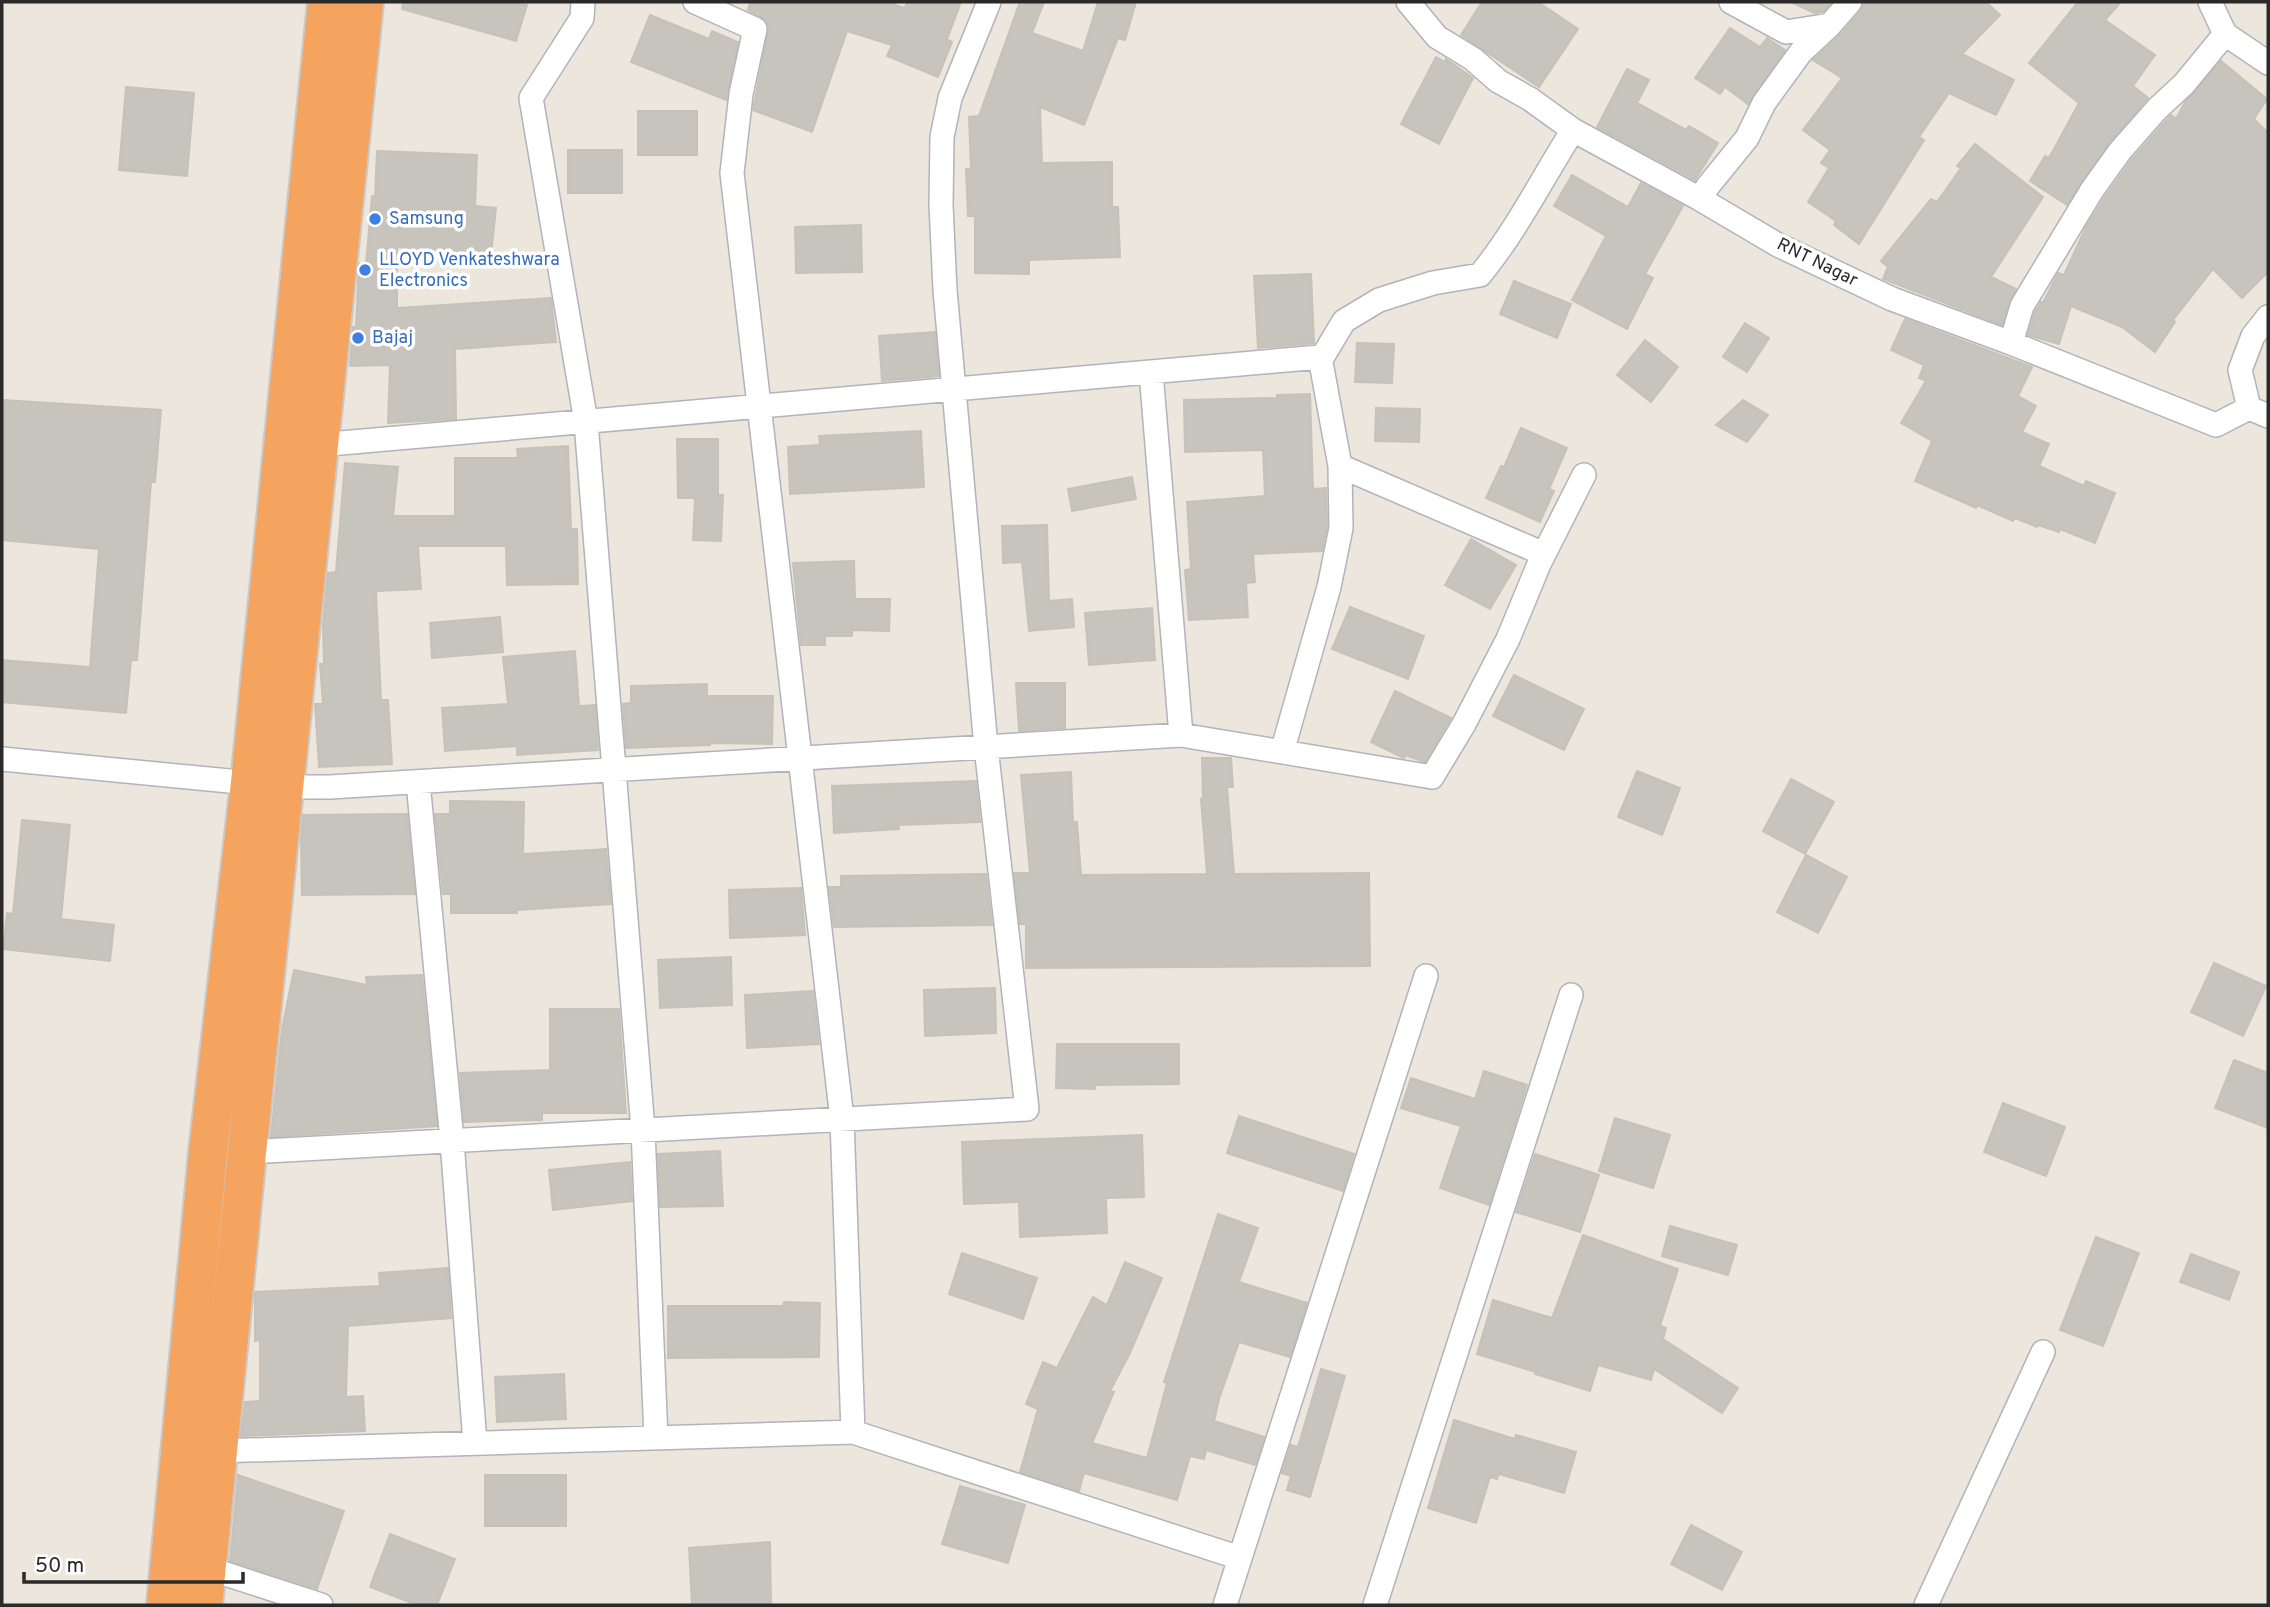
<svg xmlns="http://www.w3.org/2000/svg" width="2270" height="1607" font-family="Overpass,sans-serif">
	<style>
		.building { fill: #c7c3bd; stroke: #c7c2b7; stroke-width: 2 }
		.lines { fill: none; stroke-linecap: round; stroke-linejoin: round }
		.street-casing { stroke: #b1b3bd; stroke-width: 26 }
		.highway-casing { stroke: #c8c8c8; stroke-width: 42 }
		.street { stroke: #fff; stroke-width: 23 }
		.highway { stroke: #f5a45f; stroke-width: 38 }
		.shop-dot { fill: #3f7fe0; stroke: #fff; stroke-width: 2.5 }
		.labels { text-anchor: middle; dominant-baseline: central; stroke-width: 7; stroke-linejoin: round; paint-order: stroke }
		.shop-label { font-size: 18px; fill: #366cbe; stroke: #fff; text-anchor: start }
		.street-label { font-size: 18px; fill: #2a2a2a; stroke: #fff }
	</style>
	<rect width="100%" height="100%" fill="#ece6dd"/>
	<path class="building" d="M 403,2 L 514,2 L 527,5 L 516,41 L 402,9 Z
		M 750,2 L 886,2 L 905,8 L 907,2 L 961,2 L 947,39 L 952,42 L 938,77 L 887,56 L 892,45 L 847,31 L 812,132 L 753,110 L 769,26 L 761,17 L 748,10 Z
		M 1020,2 L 1044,2 L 1032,33 L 1083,51 L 1098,2 L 1136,2 L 1125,40 L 1118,38 L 1084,125 L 1040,107 L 1042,163 L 1112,162 L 1112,207 L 1118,207 L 1120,257 L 1029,260 L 1029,274 L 975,273 L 975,216 L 968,216 L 966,169 L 971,169 L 969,117 L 979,116 Z
		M 1482,2 L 1538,2 L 1578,29 L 1539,87 L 1461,35 Z
		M 1791,2 L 1832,2 L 1823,12 L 1814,13 Z
		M 1864,2 L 1986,2 L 2000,15 L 1962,54 L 2014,80 L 1996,115 L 1949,93 L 1919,137 L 1924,140 L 1859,244 L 1834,225 L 1836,221 L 1808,202 L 1829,168 L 1821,163 L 1830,150 L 1803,130 L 1842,78 L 1813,60 L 1841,34 L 1861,11 Z
		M 2078,2 L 2121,2 L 2105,20 L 2155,55 L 2133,86 L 2148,98 L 2109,143 L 2067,205 L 2030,181 L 2045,156 L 2049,158 L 2079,103 L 2029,63 Z
		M 650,15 L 709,39 L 712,31 L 738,42 L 726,100 L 631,62 Z
		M 1730,28 L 1760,47 L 1767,38 L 1785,50 L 1748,104 L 1725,87 L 1720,94 L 1695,78 Z
		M 1436,57 L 1445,62 L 1446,59 L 1473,78 L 1439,144 L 1401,124 Z
		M 2221,61 L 2267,99 L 2254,119 L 2268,133 L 2268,272 L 2242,298 L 2213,269 L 2173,320 L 2175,322 L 2155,352 L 2122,327 L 2071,306 L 2059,344 L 2028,335 L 2035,312 L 2041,302 L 2043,303 L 2058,273 L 2064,275 L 2086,227 L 2104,198 L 2131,160 L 2171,115 L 2176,119 L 2185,102 Z
		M 1627,69 L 1649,80 L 1637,103 L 1686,130 L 1689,126 L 1718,143 L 1695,180 L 1597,127 Z
		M 126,87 L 194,93 L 187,176 L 119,170 Z
		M 638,111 L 697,111 L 697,155 L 638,155 Z
		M 1975,144 L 2043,197 L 1991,277 L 2016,289 L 2009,302 L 2002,325 L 1883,279 L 1888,267 L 1881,261 L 1931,199 L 1937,202 L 1961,168 L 1957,166 Z
		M 568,150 L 622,150 L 622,193 L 568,193 Z
		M 377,151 L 477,155 L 475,206 L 496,208 L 491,255 L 397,247 L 397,308 L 551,298 L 556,342 L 455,349 L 456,419 L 388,423 L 390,365 L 350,366 L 353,327 L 356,327 L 359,264 L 366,264 L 372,196 L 375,197 Z
		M 1572,175 L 1628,207 L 1641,183 L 1683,206 L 1645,274 L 1653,278 L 1627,329 L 1572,300 L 1606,236 L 1554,206 Z
		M 861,225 L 862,272 L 796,273 L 795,227 Z
		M 1311,274 L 1314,343 L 1258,348 L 1254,276 Z
		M 1514,281 L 1571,304 L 1557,338 L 1500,314 Z
		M 1905,319 L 2032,367 L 2018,396 L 2036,406 L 2022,432 L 2049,444 L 2039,466 L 2084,486 L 2086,481 L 2115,493 L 2095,543 L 2060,529 L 2059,532 L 2038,525 L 2037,527 L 2015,518 L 2013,521 L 1977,505 L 1976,508 L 1915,481 L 1932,441 L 1901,423 L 1926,381 L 1919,378 L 1924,365 L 1891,350 Z
		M 1745,323 L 1769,338 L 1747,372 L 1723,357 Z
		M 935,332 L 939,376 L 882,381 L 879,336 Z
		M 1645,340 L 1678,367 L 1651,402 L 1617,375 Z
		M 1357,343 L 1394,344 L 1392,383 L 1355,382 Z
		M 1310,394 L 1313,489 L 1326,488 L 1327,527 L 1322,551 L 1253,554 L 1255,582 L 1246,583 L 1248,617 L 1189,620 L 1185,570 L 1191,569 L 1187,502 L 1265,496 L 1263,450 L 1185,452 L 1184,400 L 1277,398 L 1277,395 Z
		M 2,400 L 161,410 L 155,482 L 151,482 L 137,660 L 131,660 L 126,713 L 2,702 L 2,660 L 90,667 L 99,549 L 2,540 Z
		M 1743,400 L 1768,415 L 1747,442 L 1716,425 Z
		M 1376,408 L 1420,409 L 1419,442 L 1375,441 Z
		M 1521,428 L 1567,448 L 1549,489 L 1554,491 L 1540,522 L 1486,498 L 1501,466 L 1504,467 Z
		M 921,431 L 924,487 L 790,494 L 788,447 L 820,445 L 819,436 Z
		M 677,439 L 718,439 L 718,495 L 723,495 L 721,541 L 693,540 L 695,498 L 678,498 Z
		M 568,446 L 571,529 L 577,529 L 578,584 L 507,585 L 506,546 L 418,546 L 421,589 L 376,591 L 381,700 L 388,700 L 392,764 L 319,767 L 315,704 L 323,704 L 320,664 L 324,664 L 323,626 L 328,573 L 336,572 L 345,463 L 398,467 L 393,516 L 455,516 L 455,458 L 518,458 L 517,449 Z
		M 1132,477 L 1136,499 L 1072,511 L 1068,489 Z
		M 1047,525 L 1049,601 L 1072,599 L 1074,627 L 1029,631 L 1022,562 L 1003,563 L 1002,526 Z
		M 1471,539 L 1516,565 L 1490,609 L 1445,585 Z
		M 854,561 L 855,599 L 890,599 L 889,631 L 852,630 L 852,636 L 825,636 L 825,645 L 801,645 L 793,563 Z
		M 1350,607 L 1424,636 L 1408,679 L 1332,649 Z
		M 1152,608 L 1155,660 L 1089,665 L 1085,613 Z
		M 500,617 L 503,652 L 432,658 L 430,623 Z
		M 575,651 L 579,706 L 595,705 L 598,750 L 517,755 L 517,746 L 445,751 L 442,708 L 508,704 L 503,657 Z
		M 1514,675 L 1584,709 L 1564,750 L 1493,716 Z
		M 1016,683 L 1065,683 L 1065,728 L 1019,731 Z
		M 707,684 L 707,696 L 773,696 L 772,744 L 710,743 L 710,745 L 626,748 L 623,704 L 631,703 L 631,686 Z
		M 1395,691 L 1451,718 L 1425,762 L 1405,755 L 1404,758 L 1371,742 Z
		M 1202,758 L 1231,758 L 1233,787 L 1227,787 L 1234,874 L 1369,873 L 1370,966 L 1026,968 L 1026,924 L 1020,924 L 1014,873 L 1030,873 L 1021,775 L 1071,772 L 1073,822 L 1077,822 L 1081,875 L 1207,874 L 1201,799 L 1203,798 Z
		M 1637,771 L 1680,788 L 1662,835 L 1618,817 Z
		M 1791,779 L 1834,802 L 1805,854 L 1763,831 Z
		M 976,781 L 980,822 L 898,825 L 899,829 L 834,833 L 832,786 Z
		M 450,801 L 524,802 L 523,854 L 606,849 L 611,904 L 517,910 L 517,913 L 451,913 L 451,894 L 443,894 L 435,814 L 450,814 Z
		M 407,814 L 415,894 L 302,895 L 301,839 L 303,815 Z
		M 22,820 L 70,825 L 61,919 L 114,925 L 110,961 L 3,949 L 7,913 L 13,914 Z
		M 1806,855 L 1847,877 L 1818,933 L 1777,912 Z
		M 986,874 L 992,925 L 834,927 L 829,887 L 841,887 L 841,876 Z
		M 801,888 L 805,935 L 730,938 L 729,890 Z
		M 731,957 L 732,1005 L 660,1008 L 658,960 Z
		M 2214,963 L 2266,986 L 2243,1036 L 2191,1012 Z
		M 294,970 L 367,985 L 366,977 L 422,975 L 437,1126 L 271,1137 L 282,1029 Z
		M 995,988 L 996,1033 L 925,1036 L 924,990 Z
		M 813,991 L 819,1044 L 747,1048 L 745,995 Z
		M 550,1009 L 619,1009 L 626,1113 L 542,1113 L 542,1120 L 464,1122 L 460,1073 L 550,1070 Z
		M 1057,1044 L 1179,1044 L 1179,1084 L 1095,1085 L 1095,1089 L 1056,1088 Z
		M 2234,1060 L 2268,1073 L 2268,1128 L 2215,1108 Z
		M 1484,1071 L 1527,1085 L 1489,1205 L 1440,1188 L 1461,1126 L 1401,1108 L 1411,1078 L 1475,1099 Z
		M 2003,1103 L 2065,1127 L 2046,1176 L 1984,1152 Z
		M 1239,1116 L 1354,1154 L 1343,1191 L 1227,1153 Z
		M 1615,1118 L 1670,1135 L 1653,1188 L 1599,1171 Z
		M 1142,1135 L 1144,1197 L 1106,1198 L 1107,1233 L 1020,1237 L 1019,1202 L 964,1204 L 962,1142 Z
		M 720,1151 L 723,1206 L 660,1207 L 658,1154 Z
		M 1535,1154 L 1599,1175 L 1580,1232 L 1516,1212 Z
		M 630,1162 L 632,1201 L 553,1210 L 549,1170 Z
		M 1218,1214 L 1258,1228 L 1239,1282 L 1307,1303 L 1290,1357 L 1239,1342 L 1219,1399 L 1214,1421 L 1264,1437 L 1255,1465 L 1206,1450 L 1204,1459 L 1190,1456 L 1177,1500 L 1084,1473 L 1079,1491 L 1020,1472 L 1038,1409 L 1026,1404 L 1043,1362 L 1057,1368 L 1093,1297 L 1107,1305 L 1125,1262 L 1162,1278 L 1130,1353 L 1110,1391 L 1114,1392 L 1092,1443 L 1147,1458 L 1167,1383 L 1164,1382 Z
		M 1670,1226 L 1737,1245 L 1728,1275 L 1662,1256 Z
		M 1583,1235 L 1678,1269 L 1660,1326 L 1666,1328 L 1663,1339 L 1738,1388 L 1722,1413 L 1654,1369 L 1651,1380 L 1598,1365 L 1590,1391 L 1535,1374 L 1536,1372 L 1477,1354 L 1493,1300 L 1552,1318 Z
		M 2096,1237 L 2139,1253 L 2103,1346 L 2060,1330 Z
		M 962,1253 L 1037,1278 L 1023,1319 L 949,1294 Z
		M 2191,1254 L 2239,1272 L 2229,1300 L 2180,1282 Z
		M 448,1268 L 451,1318 L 348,1326 L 346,1397 L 363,1396 L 365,1431 L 241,1436 L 245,1402 L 260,1401 L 260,1340 L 255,1341 L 255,1292 L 380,1286 L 379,1273 Z
		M 784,1302 L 820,1303 L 819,1357 L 668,1358 L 668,1306 L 783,1306 Z
		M 1321,1369 L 1345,1376 L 1310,1497 L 1287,1490 L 1291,1476 L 1282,1473 L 1291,1445 L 1298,1447 Z
		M 564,1374 L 566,1419 L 497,1422 L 495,1377 Z
		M 1454,1420 L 1515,1439 L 1516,1435 L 1576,1452 L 1564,1493 L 1499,1474 L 1497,1479 L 1490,1477 L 1476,1523 L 1428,1508 Z
		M 238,1475 L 344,1511 L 317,1589 L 230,1561 Z
		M 485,1475 L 566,1475 L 566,1526 L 485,1526 Z
		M 960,1486 L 1025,1505 L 1008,1563 L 942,1544 Z
		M 1691,1525 L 1742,1552 L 1722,1590 L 1671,1564 Z
		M 390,1534 L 455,1559 L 437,1605 L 417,1605 L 370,1587 Z
		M 770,1542 L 771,1605 L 692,1605 L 689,1548 Z"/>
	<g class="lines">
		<defs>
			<path id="street" d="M 583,2 L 582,18 L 531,98 L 586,422 L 643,1130 L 656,1438
				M 695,2 L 755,29 L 741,94 L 732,173 L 842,1119 L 853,1432
				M 1408,2 L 1437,37 L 1473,59 L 1498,81 L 1530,99 L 1573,130 L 1700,199 L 1778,245 L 1892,299 L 2011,343 L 2216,425 L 2249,408 L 2268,416
				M 1731,2 L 1786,32 L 1830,25
				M 2210,2 L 2225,34 L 2268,63
				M 1700,199 L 1708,186 L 1747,138 L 1764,103 L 1801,52 L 1830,25 L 1850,2
				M 2011,343 L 2022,306 L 2092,190 L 2120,151 L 2157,109 L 2184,84 L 2225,34
				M 1151,372 L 1181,735
				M 2249,408 L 2240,370 L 2253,336 L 2268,317
				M 318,445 L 1320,357 L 1323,356 L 1344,321 L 1379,300 L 1433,283 L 1480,275 C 1516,231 1542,179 1573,130
				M 1340,466 L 1544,554
				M 1282,752 L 1329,587 L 1341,528 L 1340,466 L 1320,357
				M 2,759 L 250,783
				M 418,782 L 452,1141 L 475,1443
				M 283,787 L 330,787 L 1181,735 L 1432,777 L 1464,724 L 1508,639 L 1539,564 L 1584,475
				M 247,1152 L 1027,1109 L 986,747 L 945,290 L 941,205 L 942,137 L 950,98 L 989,2
				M 218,1451 L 853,1432 L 1240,1558
				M 207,1568 L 321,1605
				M 1225,1605 L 1426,976
				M 1375,1605 L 1571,995
				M 1926,1605 L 2043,1352"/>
			<path id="highway" d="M 166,1605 L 208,1153 L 250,783 L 327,2
				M 203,1605 L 247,1152 L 364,2"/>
		</defs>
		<use href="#street" class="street-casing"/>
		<use href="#highway" class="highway-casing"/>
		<use href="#street" class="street"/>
		<use href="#highway" class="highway"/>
	</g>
	<g class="shop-dot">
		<circle cx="375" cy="219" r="7"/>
		<circle cx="365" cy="270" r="7"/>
		<circle cx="358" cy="338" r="7"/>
	</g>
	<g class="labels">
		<g class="shop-label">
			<text x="389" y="219">Samsung</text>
			<text x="379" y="260">LLOYD Venkateshwara<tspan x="379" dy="21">Electronics</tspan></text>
			<text x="372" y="338">Bajaj</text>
		</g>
		<g class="street-label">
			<text transform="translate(1817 263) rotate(26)">RNT Nagar</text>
		</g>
	</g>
	<rect width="2270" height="1607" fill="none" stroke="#2a2a2a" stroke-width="7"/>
	<path d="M24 1572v10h219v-10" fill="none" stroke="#2a2a2a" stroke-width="3.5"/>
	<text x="35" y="1572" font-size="21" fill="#2a2a2a" stroke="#ffffff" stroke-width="5" paint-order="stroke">50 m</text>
</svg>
